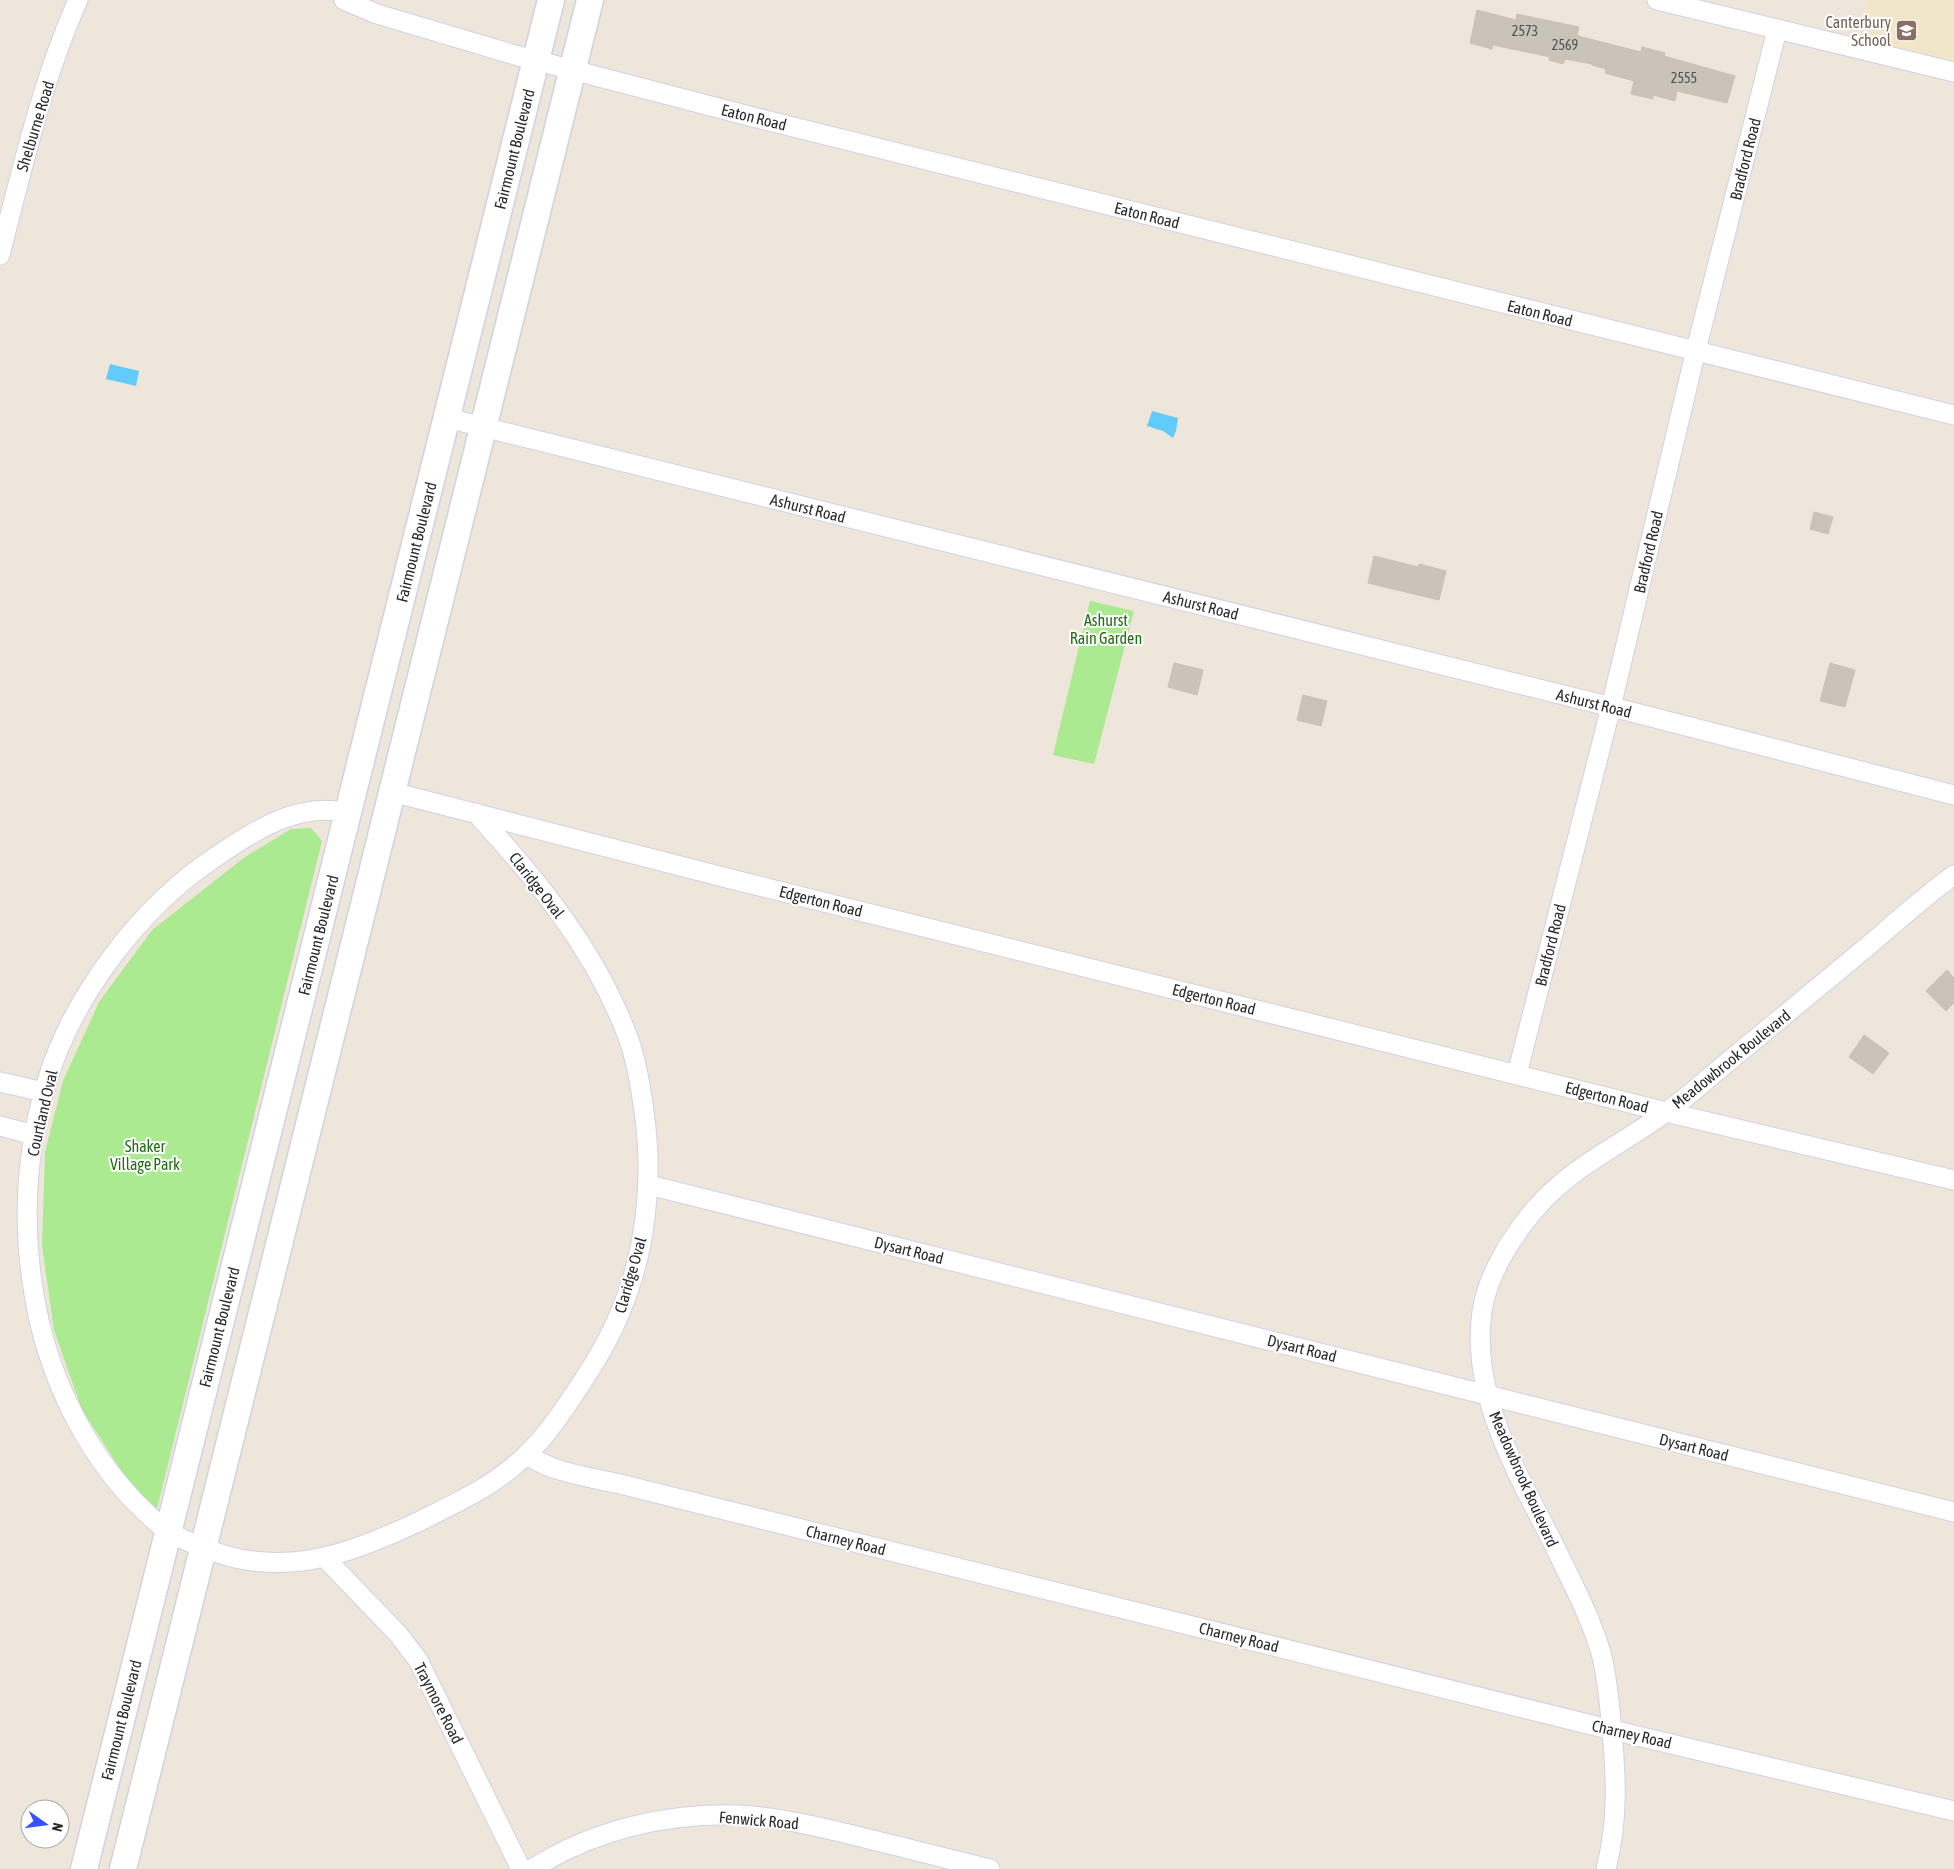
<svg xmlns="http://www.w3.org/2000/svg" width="1954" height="1869" font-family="'Asap Condensed',sans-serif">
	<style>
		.education { fill: #f1e6c8 }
		.green { fill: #abea90 }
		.water { fill: #61cbfb }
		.building { fill: #c9c3ba; stroke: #c9c3b4 }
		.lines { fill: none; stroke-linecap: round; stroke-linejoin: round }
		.minor-casing { stroke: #cfd2e5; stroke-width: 21 }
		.secondary-casing { stroke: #cfd2e5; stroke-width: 29 }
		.minor { stroke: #fff; stroke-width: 19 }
		.secondary { stroke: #fff; stroke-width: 26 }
		.labels { text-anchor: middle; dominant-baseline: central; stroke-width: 4; stroke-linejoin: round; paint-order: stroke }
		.number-label { font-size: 14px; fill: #52504e }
		.education-label { font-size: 16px; fill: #785e54; stroke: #fff; text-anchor: end }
		.street-label { font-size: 16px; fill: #2a2a2a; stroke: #fff }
		.park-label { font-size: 16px; fill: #216f12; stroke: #fff }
	</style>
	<rect width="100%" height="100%" fill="#eee6da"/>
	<path class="education" d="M 1868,0 L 1954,0 L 1954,72 L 1857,48 Z"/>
	<path class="green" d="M 1090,601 L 1134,611 L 1094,764 L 1053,755 Z
		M 311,828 L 322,841 L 154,1521 L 82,1410 L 54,1330 L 42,1246 L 45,1152 L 63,1081 L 99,1002 L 152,930 L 245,857 L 291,829 Z"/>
	<path class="water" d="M 110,364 L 139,371 L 136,386 L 106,379 Z
		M 1152,411 L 1178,418 L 1176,431 L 1173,438 L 1163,431 L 1147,426 Z"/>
	<path class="building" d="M 1477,10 L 1516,20 L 1517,14 L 1579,27 L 1577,35 L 1582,37 L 1641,52 L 1642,47 L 1665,53 L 1664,56 L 1735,76 L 1727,103 L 1677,91 L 1675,101 L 1653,95 L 1653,99 L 1631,94 L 1634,81 L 1605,73 L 1606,69 L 1592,65 L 1592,64 L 1565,59 L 1563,64 L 1549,60 L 1550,57 L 1493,45 L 1492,49 L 1470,43 Z
		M 1814,512 L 1833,517 L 1828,534 L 1810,529 Z
		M 1374,556 L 1418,567 L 1419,564 L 1446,571 L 1439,600 L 1368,583 Z
		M 1174,663 L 1203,670 L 1197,695 L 1168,687 Z
		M 1830,663 L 1855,670 L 1845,707 L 1820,701 Z
		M 1303,695 L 1327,701 L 1321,726 L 1297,720 Z
		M 1947,970 L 1954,978 L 1954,1003 L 1946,1011 L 1926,991 Z
		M 1864,1035 L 1889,1053 L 1873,1074 L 1849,1057 Z"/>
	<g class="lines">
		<defs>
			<path id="minor" d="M 344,0 L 377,14 L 515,55 L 749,116 L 1954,415
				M 1657,0 L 1954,72
				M 0,255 C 22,169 42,81 78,0
				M 447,418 L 1628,711 L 1954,795
				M 392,792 L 727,878 L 1666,1112 L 1954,1180
				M 348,813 C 299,801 256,830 217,856 C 141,906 74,994 47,1081 C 26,1150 22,1223 34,1294 C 46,1370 82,1447 136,1503 C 146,1512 155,1523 167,1530 C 186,1543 229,1559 253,1561 C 312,1569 367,1546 420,1521 C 456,1503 494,1486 524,1457 C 544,1439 560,1415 575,1393 C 590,1370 605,1347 616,1322 C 646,1256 654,1182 644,1111 C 640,1084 636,1057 626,1032 C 593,947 537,880 476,813
				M 1517,1074 L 1611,707 L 1696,350 L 1777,30
				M 0,1082 L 44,1092
				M 0,1126 L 34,1135
				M 649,1185 L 1954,1512
				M 527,1455 C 554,1473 589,1477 620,1484 L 1612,1730 L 1954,1811
				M 325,1558 L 398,1634 L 418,1660 L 521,1869
				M 532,1869 C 593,1830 666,1813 738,1815 C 781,1817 823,1828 865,1838 C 906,1848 948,1859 990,1869
				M 1606,1869 C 1619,1818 1616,1773 1611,1721 C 1609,1699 1607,1675 1601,1653 C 1590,1615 1571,1581 1554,1545 C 1518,1474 1470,1395 1482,1311 C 1488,1274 1512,1236 1536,1208 C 1572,1166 1623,1144 1666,1112 C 1688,1097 1708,1078 1729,1061 C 1775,1023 1821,985 1868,946 C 1896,922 1924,897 1954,875"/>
			<path id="secondary" d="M 84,1869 L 551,0
				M 123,1869 L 590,0"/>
		</defs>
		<use href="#minor" class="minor-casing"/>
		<use href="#secondary" class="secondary-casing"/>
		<use href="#minor" class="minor"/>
		<use href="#secondary" class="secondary"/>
	</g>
	<defs>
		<symbol id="school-square" viewBox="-11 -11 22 22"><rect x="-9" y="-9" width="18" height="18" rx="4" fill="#8d6e63" stroke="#fff"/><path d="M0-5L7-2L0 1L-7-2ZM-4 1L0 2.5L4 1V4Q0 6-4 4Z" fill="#fff"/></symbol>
	</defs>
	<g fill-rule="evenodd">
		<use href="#school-square" x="1894" y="18" width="25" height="25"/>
	</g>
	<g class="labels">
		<g class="number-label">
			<text x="1525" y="31">2573</text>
			<text x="1565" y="45">2569</text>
			<text x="1684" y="78">2555</text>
		</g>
		<g class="education-label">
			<text x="1891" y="22">Canterbury<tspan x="1891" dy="18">School</tspan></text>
		</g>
		<g class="street-label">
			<text transform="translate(754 117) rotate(14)">Eaton Road</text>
			<text transform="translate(35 126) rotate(-73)">Shelburne Road</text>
			<text transform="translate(514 149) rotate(-76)">Fairmount Boulevard</text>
			<text transform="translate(1745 159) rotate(-76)">Bradford Road</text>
			<text transform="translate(1147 215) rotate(14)">Eaton Road</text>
			<text transform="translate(1540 313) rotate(14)">Eaton Road</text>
			<text transform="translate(808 508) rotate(14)">Ashurst Road</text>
			<text transform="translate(416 542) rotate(-76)">Fairmount Boulevard</text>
			<text transform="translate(1648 552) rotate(-77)">Bradford Road</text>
			<text transform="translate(1201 605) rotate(14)">Ashurst Road</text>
			<text transform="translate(1594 703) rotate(14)">Ashurst Road</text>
			<text transform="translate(537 885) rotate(52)">Claridge Oval</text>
			<text transform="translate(821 901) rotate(14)">Edgerton Road</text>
			<text transform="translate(318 935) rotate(-76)">Fairmount Boulevard</text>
			<text transform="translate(1550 945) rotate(-76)">Bradford Road</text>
			<text transform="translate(1214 999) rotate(14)">Edgerton Road</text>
			<text transform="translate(1731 1059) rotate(-39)">Meadowbrook Boulevard</text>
			<text transform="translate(1607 1097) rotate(14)">Edgerton Road</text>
			<text transform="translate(42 1113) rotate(-77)">Courtland Oval</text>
			<text transform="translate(909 1250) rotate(14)">Dysart Road</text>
			<text transform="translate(630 1275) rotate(-74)">Claridge Oval</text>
			<text transform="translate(219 1327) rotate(-76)">Fairmount Boulevard</text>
			<text transform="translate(1302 1348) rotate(14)">Dysart Road</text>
			<text transform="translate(1694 1447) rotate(14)">Dysart Road</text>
			<text transform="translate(1524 1479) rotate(66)">Meadowbrook Boulevard</text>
			<text transform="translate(846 1540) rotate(14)">Charney Road</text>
			<text transform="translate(1239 1637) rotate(14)">Charney Road</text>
			<text transform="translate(439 1703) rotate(63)">Traymore Road</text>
			<text transform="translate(121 1720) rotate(-76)">Fairmount Boulevard</text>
			<text transform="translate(1632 1734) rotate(13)">Charney Road</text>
			<text transform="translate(759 1820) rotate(5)">Fenwick Road</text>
		</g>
		<g class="park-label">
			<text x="1106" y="620">Ashurst<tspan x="1106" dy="18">Rain Garden</tspan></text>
			<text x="145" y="1146">Shaker<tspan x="145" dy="18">Village Park</tspan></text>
		</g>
	</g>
	<g transform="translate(45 1824) rotate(104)"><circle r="24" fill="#ffffff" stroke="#aaaaaa"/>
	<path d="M0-4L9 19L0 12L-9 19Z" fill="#3652ff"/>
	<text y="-8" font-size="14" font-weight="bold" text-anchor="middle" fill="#2a2a2a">N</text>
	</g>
</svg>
